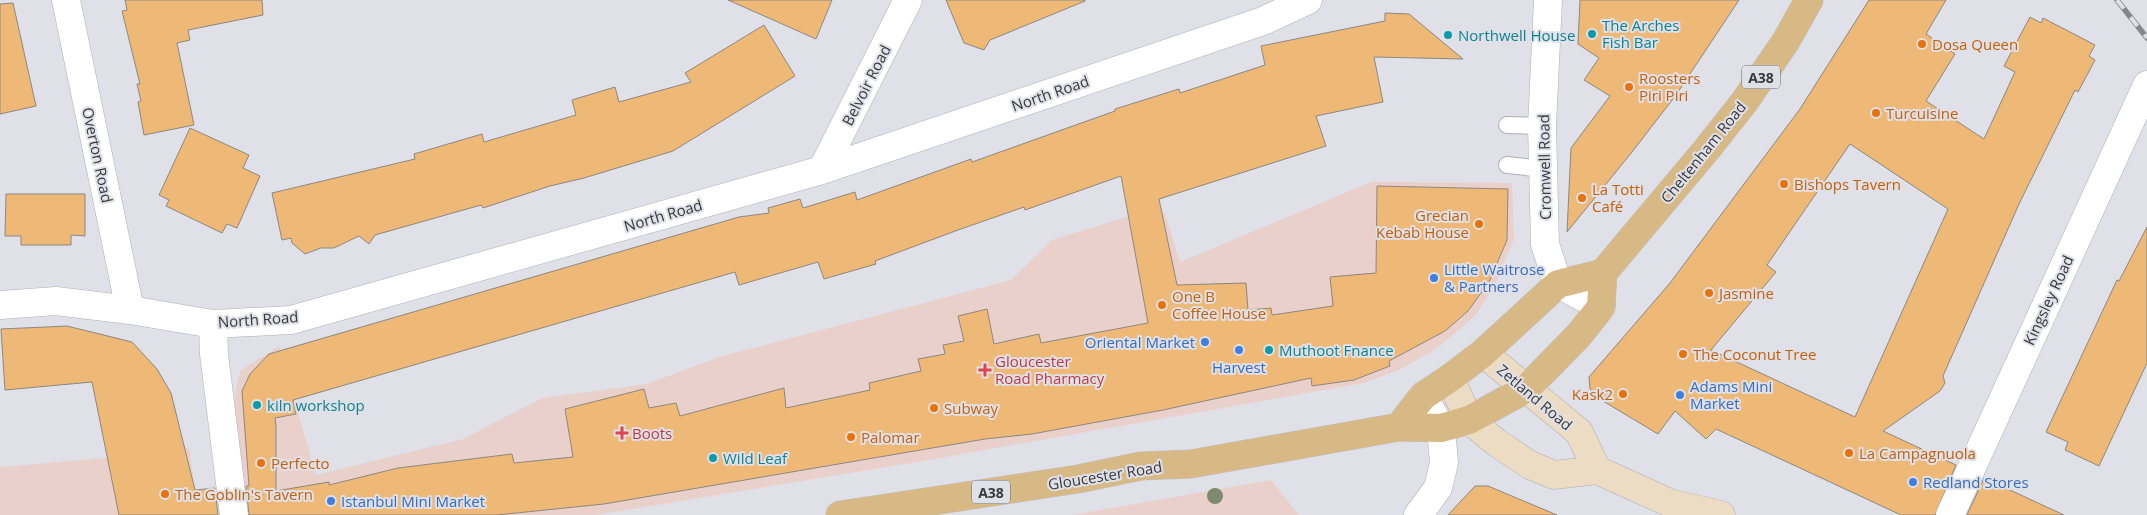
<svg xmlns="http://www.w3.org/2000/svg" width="2147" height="515" font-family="'Open Sans',sans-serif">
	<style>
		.commercial { fill: #ead0cb }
		.building { fill: #eeb976; stroke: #8c8781; fill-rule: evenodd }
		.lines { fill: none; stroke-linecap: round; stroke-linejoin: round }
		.lane-casing { stroke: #aeaeb6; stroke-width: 18 }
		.street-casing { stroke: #aeaeb6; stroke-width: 29 }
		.secondary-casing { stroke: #aeaeb6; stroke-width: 29 }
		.primary-casing { stroke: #c0c0c1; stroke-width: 29 }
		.lane { stroke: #fff; stroke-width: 16 }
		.street { stroke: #fff; stroke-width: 28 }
		.secondary { stroke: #ebdcc3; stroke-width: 28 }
		.primary { stroke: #d7b986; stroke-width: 28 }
		.rail-casing { stroke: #86868c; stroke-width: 5.5 }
		.rail { stroke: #e0e0e8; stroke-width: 4; stroke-dasharray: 11; stroke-linecap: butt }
		.tree { fill: #7e896e }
		.culture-dot { fill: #0f9aa8; stroke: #e0e0e8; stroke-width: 2 }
		.food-dot { fill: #e8710a; stroke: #e0e0e8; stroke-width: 2 }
		.shop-dot { fill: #3f7fe0; stroke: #e0e0e8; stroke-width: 2 }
		.health-dot { fill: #e0444e; stroke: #e0e0e8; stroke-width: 2 }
		.labels { text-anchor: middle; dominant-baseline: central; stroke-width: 4; stroke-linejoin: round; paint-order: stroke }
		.shield { fill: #e0e0e8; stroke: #6b6b70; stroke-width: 1 }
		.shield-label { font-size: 14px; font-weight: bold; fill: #39393c }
		.culture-label { font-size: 15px; fill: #0d838f; stroke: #e0e0e8; text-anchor: start }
		.food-label { font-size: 15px; fill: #c56008; stroke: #e0e0e8; text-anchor: start }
		.street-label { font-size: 15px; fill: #39393c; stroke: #e0e0e8 }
		.shop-label { font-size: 15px; fill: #366cbe; stroke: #e0e0e8; text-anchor: start }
		.health-label { font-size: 15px; fill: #be3a42; stroke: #e0e0e8; text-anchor: start }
	</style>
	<rect width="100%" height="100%" fill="#e0e0e8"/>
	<path class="commercial" d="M 1371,182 L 1512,183 L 1514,239 L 1494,287 L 1474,317 L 1436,349 L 1401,369 L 1364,383 L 911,463 L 596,515 L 250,515 L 233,407 L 240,371 L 279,346 L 316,475 L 463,439 L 542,398 L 647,384 L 719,357 L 1011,280 L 1052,240 L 1126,217 L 1165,213 L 1180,262 Z
		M 189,448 L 199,515 L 0,515 L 0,467 L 105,458 Z
		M 1271,480 L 1299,515 L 1072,515 Z"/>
	<path class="building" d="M 125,0 L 262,0 L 263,15 L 188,30 L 190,40 L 177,43 L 194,125 L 144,135 L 138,102 L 141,101 L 137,84 L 140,84 L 122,11 L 127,10 Z
		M 728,0 L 832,0 L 816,39 Z
		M 946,0 L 1085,0 L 1085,1 L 990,40 L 984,50 L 964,43 Z
		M 1580,0 L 1739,0 L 1676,95 L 1632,152 L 1567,232 L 1571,148 L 1610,96 L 1584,80 L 1599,58 L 1578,44 Z
		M 1869,0 L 1946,0 L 1926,34 L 1955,54 L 1926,101 L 1984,139 L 2015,72 L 2004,66 L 2030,17 L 2041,23 L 2043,18 L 2095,45 L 2089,56 L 2095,60 L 2078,92 L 2075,90 L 2019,204 L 1943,376 L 1945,383 L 1940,391 L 1883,431 L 1956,465 L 1935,515 L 1901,515 L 1716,429 L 1706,439 L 1675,411 L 1658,434 L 1598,398 L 1590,389 L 1589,377 L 1670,283 L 1800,109 ZM 1850,144 L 1948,209 L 1855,417 L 1711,350 L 1776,272 L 1767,265 Z
		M 13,3 L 36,106 L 0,114 L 0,4 Z
		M 1385,13 L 1409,14 L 1463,59 L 1374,57 L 1383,102 L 1316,116 L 1326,146 L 1159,199 L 1177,285 L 1246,283 L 1248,310 L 1271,308 L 1272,315 L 1333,306 L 1330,277 L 1376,273 L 1377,186 L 1508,189 L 1507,240 L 1489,282 L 1468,311 L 1445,331 L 1389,361 L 1390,366 L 1354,380 L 1312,386 L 1311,378 L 1163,410 L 1032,434 L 985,439 L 604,504 L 497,515 L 249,515 L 246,486 L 249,486 L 242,391 L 250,374 L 269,354 L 739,217 L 769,213 L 768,208 L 800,199 L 803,208 L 855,192 L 857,200 L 971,159 L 972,162 L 1115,111 L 1115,109 L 1179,89 L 1180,93 L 1265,65 L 1261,46 L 1385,21 ZM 1121,176 L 1148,323 L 1041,343 L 1039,334 L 994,344 L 987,309 L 958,316 L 964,341 L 943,345 L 945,354 L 918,359 L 921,371 L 869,383 L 870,390 L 786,408 L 784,388 L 680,416 L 676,403 L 649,408 L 644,389 L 565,409 L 573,457 L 514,463 L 512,454 L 398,468 L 329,485 L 329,482 L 276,491 L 276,426 L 275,418 L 296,414 L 293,400 L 735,272 L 739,285 L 818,262 L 824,279 L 876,264 L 875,261 L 958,230 L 1024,207 L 1025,210 Z
		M 764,25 L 795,76 L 673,151 L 584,178 L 550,186 L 483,208 L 481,205 L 375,235 L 369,244 L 359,236 L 334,248 L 321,248 L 305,254 L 292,243 L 291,238 L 282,240 L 272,193 L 415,159 L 414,154 L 482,134 L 484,142 L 576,115 L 572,100 L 615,87 L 619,102 L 691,82 L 685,73 Z
		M 190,128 L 249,155 L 243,168 L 260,176 L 237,228 L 227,224 L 222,233 L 166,206 L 169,200 L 159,195 Z
		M 6,194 L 85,194 L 85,236 L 71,235 L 71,245 L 21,245 L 21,236 L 5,236 Z
		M 2147,227 L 2147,363 L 2099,466 L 2065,450 L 2068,442 L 2046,432 L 2117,280 L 2119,281 Z
		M 67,326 L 132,342 L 157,369 L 171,393 L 195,490 L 215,488 L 218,515 L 119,515 L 92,382 L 5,390 L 1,329 Z
		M 1984,478 L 2064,515 L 1967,515 Z
		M 1475,486 L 1488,486 L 1557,515 L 1448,515 Z"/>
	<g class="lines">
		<defs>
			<path id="lane" d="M 1507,125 L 1542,126
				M 1507,165 L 1544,169"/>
			<path id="street" d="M 66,0 L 130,310
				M 1548,0 L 1542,126 L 1545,244 L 1558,284 L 1601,307
				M 822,170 L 908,0
				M 0,305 L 56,301 L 130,310 L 213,324 L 291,320 L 822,170 L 1263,21 L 1308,0
				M 213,324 L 214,354 L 234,515
				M 1418,515 L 1438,488 L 1444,463 L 1441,428 L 1423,396
				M 1950,515 L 2147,85"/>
			<path id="secondary" d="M 1483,353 L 1579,432 L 1597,470
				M 1450,378 L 1469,420 L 1497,443 L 1530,465 L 1554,475 L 1597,470 L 1670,503 L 1721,515"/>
			<path id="primary" d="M 1399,427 L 1423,396 L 1450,378 L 1483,353 L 1558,284 L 1603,273
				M 840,515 L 1078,479 L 1141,466 L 1191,464 L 1399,427 L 1441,428 L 1469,420 L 1526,389 L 1579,335 L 1601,307 L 1603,273 L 1707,149 L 1745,101 L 1786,41 L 1809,0"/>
		</defs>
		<use href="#lane" class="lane-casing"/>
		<use href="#street" class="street-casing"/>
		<use href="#secondary" class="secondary-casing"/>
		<use href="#primary" class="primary-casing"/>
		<use href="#lane" class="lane"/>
		<use href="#street" class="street"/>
		<use href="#secondary" class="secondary"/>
		<use href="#primary" class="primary"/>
		<defs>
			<path id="rail" d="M 2117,0 L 2147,38"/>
		</defs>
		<use href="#rail" class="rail-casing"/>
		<use href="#rail" class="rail"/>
	</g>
	<circle class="tree" cx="1215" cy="496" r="8"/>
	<g class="culture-dot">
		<circle cx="1592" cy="34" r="5"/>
		<circle cx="1448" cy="35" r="5"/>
		<circle cx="1269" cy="350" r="5"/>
		<circle cx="257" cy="405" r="5"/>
		<circle cx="713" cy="458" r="5"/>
	</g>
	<g class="food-dot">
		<circle cx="1922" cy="44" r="5"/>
		<circle cx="1629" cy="87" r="5"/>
		<circle cx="1876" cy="113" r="5"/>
		<circle cx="1784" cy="184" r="5"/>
		<circle cx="1582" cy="198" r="5"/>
		<circle cx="1479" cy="224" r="5"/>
		<circle cx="1709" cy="293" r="5"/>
		<circle cx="1162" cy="305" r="5"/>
		<circle cx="1683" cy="354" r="5"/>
		<circle cx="1623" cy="394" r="5"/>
		<circle cx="934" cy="408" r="5"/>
		<circle cx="851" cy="437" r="5"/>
		<circle cx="1849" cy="453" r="5"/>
		<circle cx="261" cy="463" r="5"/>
		<circle cx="165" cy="494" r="5"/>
	</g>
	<g class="shop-dot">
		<circle cx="1434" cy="278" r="5"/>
		<circle cx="1205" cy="342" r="5"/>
		<circle cx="1239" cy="350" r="5"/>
		<circle cx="1680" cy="395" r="5"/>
		<circle cx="1913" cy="482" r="5"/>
		<circle cx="331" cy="501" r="5"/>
	</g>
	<g class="health-dot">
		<path d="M982.5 362.5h5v5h5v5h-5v5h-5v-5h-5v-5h5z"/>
		<path d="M619.5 425.5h5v5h5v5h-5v5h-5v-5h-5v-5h5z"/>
	</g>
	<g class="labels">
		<g class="shield">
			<rect x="1742" y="65.5" width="38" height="23" rx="4"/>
			<rect x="972" y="480.5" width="38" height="23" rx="4"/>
		</g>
		<g class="shield-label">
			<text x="1761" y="77">A38</text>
			<text x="991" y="492">A38</text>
		</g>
		<g class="culture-label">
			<text x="1602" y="25">The Arches<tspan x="1602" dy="17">Fish Bar</tspan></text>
			<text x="1458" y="35">Northwell House</text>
			<text x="1279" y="350">Muthoot Fnance</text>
			<text x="267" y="405">kiln workshop</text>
			<text x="723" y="458">Wild Leaf</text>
		</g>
		<g class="food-label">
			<text x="1932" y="44">Dosa Queen</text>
			<text x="1639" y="78">Roosters<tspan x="1639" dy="17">Piri Piri</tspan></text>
			<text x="1886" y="113">Turcuisine</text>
			<text x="1794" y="184">Bishops Tavern</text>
			<text x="1592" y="189">La Totti<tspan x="1592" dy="17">Café</tspan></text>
			<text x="1469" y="215" text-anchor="end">Grecian<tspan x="1469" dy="17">Kebab House</tspan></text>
			<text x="1719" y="293">Jasmine</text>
			<text x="1172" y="296">One B<tspan x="1172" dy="17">Coffee House</tspan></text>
			<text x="1693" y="354">The Coconut Tree</text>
			<text x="1613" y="394" text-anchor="end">Kask2</text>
			<text x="944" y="408">Subway</text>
			<text x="861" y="437">Palomar</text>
			<text x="1859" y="453">La Campagnuola</text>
			<text x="271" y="463">Perfecto</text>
			<text x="175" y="494">The Goblin's Tavern</text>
		</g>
		<g class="street-label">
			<text transform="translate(866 85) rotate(-63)">Belvoir Road</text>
			<text transform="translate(1050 93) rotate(-19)">North Road</text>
			<text transform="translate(1703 152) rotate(-51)">Cheltenham Road</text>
			<text transform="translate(98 155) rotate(78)">Overton Road</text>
			<text transform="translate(1544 167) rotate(-91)">Cromwell Road</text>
			<text transform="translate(663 215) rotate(-16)">North Road</text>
			<text transform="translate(2048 300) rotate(-65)">Kingsley Road</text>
			<text transform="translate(258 319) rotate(-4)">North Road</text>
			<text transform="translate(1535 397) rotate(40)">Zetland Road</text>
			<text transform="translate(1105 475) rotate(-9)">Gloucester Road</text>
		</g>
		<g class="shop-label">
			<text x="1444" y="269">Little Waitrose<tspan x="1444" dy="17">&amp; Partners</tspan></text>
			<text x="1195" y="342" text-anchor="end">Oriental Market</text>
			<text x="1239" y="367" text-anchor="middle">Harvest</text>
			<text x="1690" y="386">Adams Mini<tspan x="1690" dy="17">Market</tspan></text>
			<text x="1923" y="482">Redland Stores</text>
			<text x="341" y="501">Istanbul Mini Market</text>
		</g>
		<g class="health-label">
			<text x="995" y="361">Gloucester<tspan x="995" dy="17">Road Pharmacy</tspan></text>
			<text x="632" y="433">Boots</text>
		</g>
	</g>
</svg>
